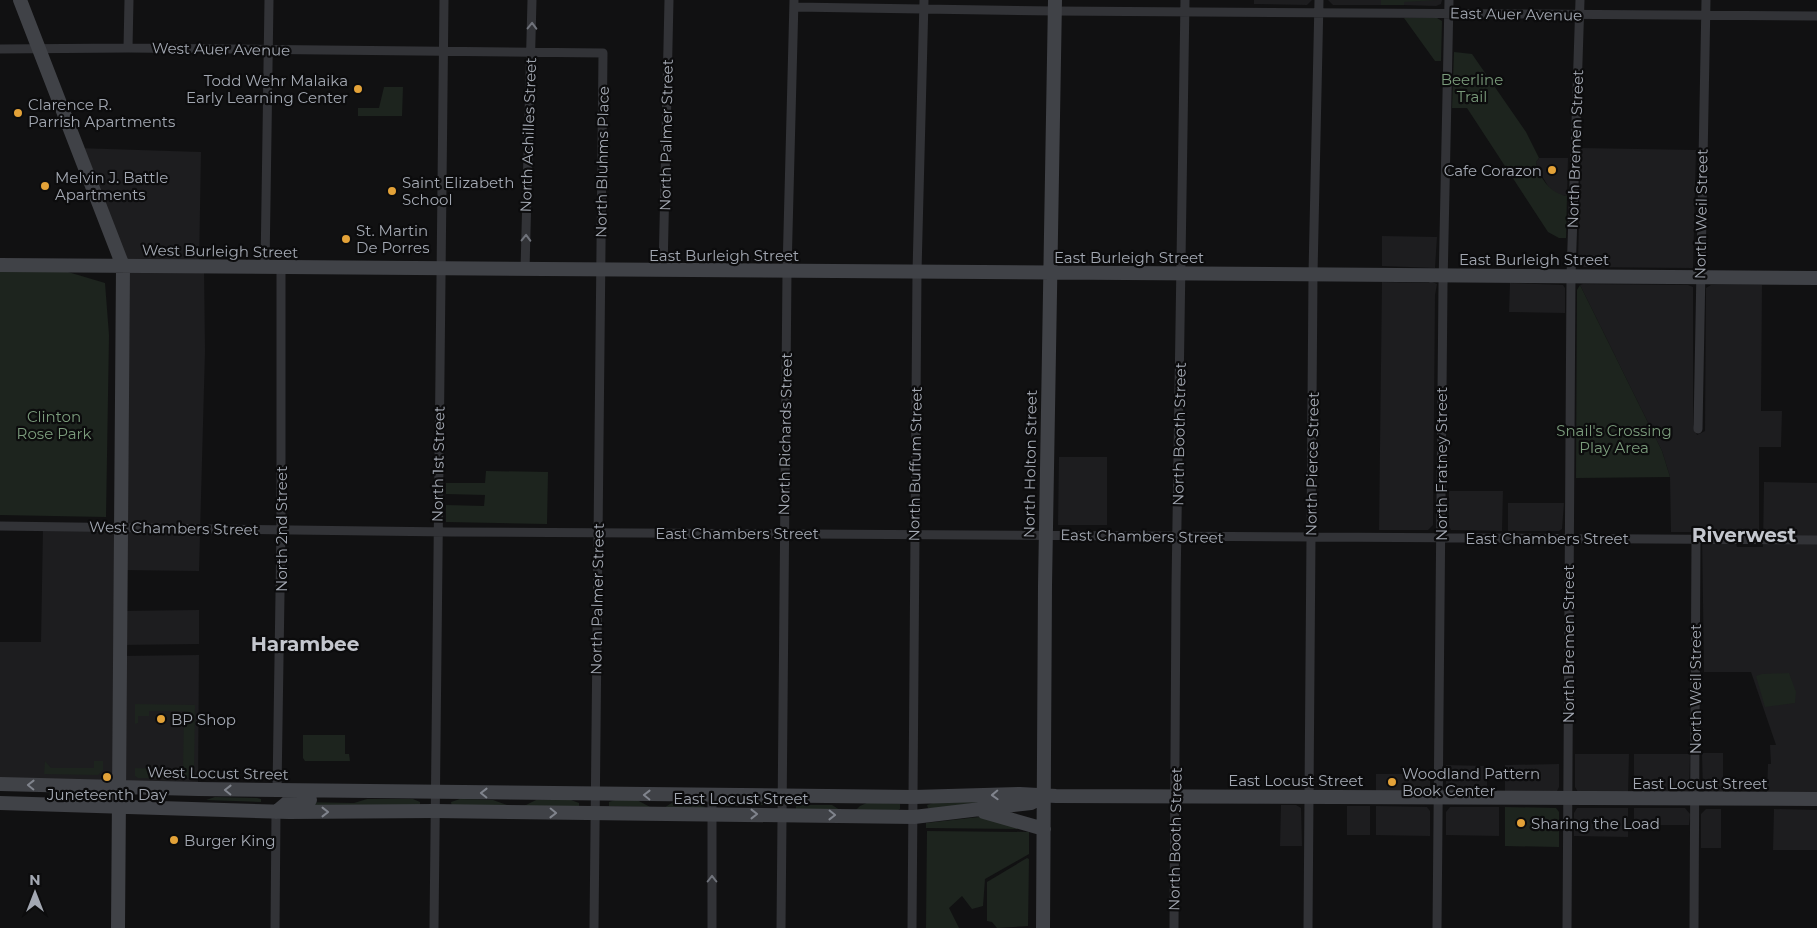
<svg xmlns="http://www.w3.org/2000/svg" width="1817" height="928" font-family="Montserrat,sans-serif">
	<style>
		.built { fill: #1d1d1f }
		.green { fill: #1d241e }
		.lines { fill: none; stroke-linecap: round; stroke-linejoin: round }
		.street { stroke: #323337; stroke-width: 9 }
		.secondary { stroke: #404247; stroke-width: 14 }
		.oneway { stroke: #70737b }
		.oneway2 { stroke: #80848d }
		.poi-dot { fill: #e3a238; stroke: #0c0c0d; stroke-width: 2 }
		.labels { text-anchor: middle; dominant-baseline: central; stroke-width: 4.5; stroke-linejoin: round; paint-order: stroke }
		.street-label { font-size: 15px; fill: #a3a8b2; stroke: #0c0c0d }
		.park-label { font-size: 15px; fill: #7b9c7c; stroke: #0c0c0d }
		.poi-label { font-size: 15px; fill: #a3a8b2; stroke: #0c0c0d; text-anchor: start }
		.district-label { font-size: 20px; font-weight: bold; fill: #c4c7ce; stroke: #0c0c0d }
	</style>
	<rect width="100%" height="100%" fill="#111112"/>
	<path class="built" d="M 1254,0 L 1312,0 L 1307,5 L 1254,4 Z
		M 1328,0 L 1381,0 L 1381,5 L 1333,5 Z
		M 1403,0 L 1442,0 L 1441,4 L 1436,6 L 1404,5 Z
		M 77,148 L 201,152 L 199,267 L 204,267 L 205,351 L 199,571 L 122,570 L 121,611 L 199,610 L 199,644 L 121,645 L 120,656 L 199,655 L 198,789 L 0,785 L 0,642 L 41,642 L 43,526 L 122,527 L 123,266 Z
		M 1581,148 L 1696,150 L 1693,268 L 1580,267 L 1578,261 Z
		M 1539,158 L 1568,158 L 1567,196 L 1556,195 L 1548,186 L 1537,168 L 1536,162 Z
		M 1382,236 L 1437,237 L 1435,268 L 1382,266 Z
		M 1430,281 L 1437,284 L 1435,295 L 1433,525 L 1428,530 L 1379,530 L 1382,282 L 1429,283 Z
		M 1510,283 L 1563,285 L 1565,288 L 1565,313 L 1509,312 Z
		M 1583,284 L 1688,285 L 1693,287 L 1693,424 L 1697,435 L 1705,431 L 1706,288 L 1711,285 L 1762,285 L 1761,411 L 1782,411 L 1781,447 L 1759,447 L 1759,533 L 1733,533 L 1737,547 L 1763,547 L 1764,482 L 1817,483 L 1817,793 L 1767,793 L 1768,764 L 1771,764 L 1770,745 L 1776,745 L 1751,672 L 1704,672 L 1702,532 L 1671,532 L 1670,477 L 1662,451 L 1580,285 Z
		M 1059,457 L 1107,457 L 1107,525 L 1058,525 Z
		M 1449,491 L 1503,491 L 1502,531 L 1451,530 L 1449,526 Z
		M 1508,503 L 1564,503 L 1562,529 L 1559,531 L 1508,531 Z
		M 1702,753 L 1723,753 L 1723,794 L 1703,792 Z
		M 1575,754 L 1629,754 L 1628,793 L 1578,792 L 1575,787 Z
		M 1634,754 L 1690,754 L 1689,791 L 1687,793 L 1634,793 Z
		M 1559,764 L 1559,787 L 1557,791 L 1505,792 L 1505,765 Z
		M 1446,765 L 1487,766 L 1487,792 L 1449,791 L 1446,787 Z
		M 1376,774 L 1430,774 L 1430,789 L 1428,791 L 1376,791 Z
		M 1281,805 L 1296,805 L 1301,808 L 1302,846 L 1280,846 Z
		M 1347,806 L 1370,806 L 1370,835 L 1347,835 Z
		M 1376,806 L 1427,807 L 1430,811 L 1430,836 L 1376,835 Z
		M 1450,807 L 1499,807 L 1499,836 L 1446,835 L 1446,812 Z
		M 1577,808 L 1628,808 L 1628,837 L 1574,836 L 1574,813 Z
		M 1634,808 L 1685,808 L 1690,814 L 1689,825 L 1634,825 Z
		M 1706,809 L 1721,809 L 1721,848 L 1701,848 L 1701,814 Z
		M 1774,809 L 1817,810 L 1817,850 L 1773,850 Z"/>
	<path class="green" d="M 1381,0 L 1437,0 L 1404,2 L 1404,5 L 1381,5 Z
		M 1404,18 L 1437,18 L 1442,21 L 1441,61 L 1435,61 Z
		M 1454,52 L 1472,54 L 1526,132 L 1539,158 L 1536,162 C 1539,178 1551,194 1567,196 L 1566,238 L 1559,238 L 1548,232 L 1467,108 L 1452,108 Z
		M 384,87 L 403,87 L 402,116 L 358,116 L 358,108 L 379,108 Z
		M 0,272 L 68,272 L 105,283 L 109,335 L 106,517 L 0,515 Z
		M 1580,285 L 1662,451 L 1670,477 L 1576,478 L 1577,290 Z
		M 486,471 L 548,472 L 547,524 L 446,522 L 446,505 L 484,506 L 485,495 L 446,494 L 446,483 L 485,483 Z
		M 1789,673 L 1796,692 L 1795,703 L 1765,707 L 1756,676 L 1762,674 Z
		M 135,704 L 195,705 L 194,778 L 178,778 L 183,770 L 184,711 L 149,711 L 149,716 L 138,716 L 138,723 L 135,724 Z
		M 303,735 L 345,735 L 345,754 L 349,754 L 350,761 L 305,761 L 303,758 Z
		M 45,761 L 51,768 L 94,768 L 94,761 L 103,761 L 103,770 L 98,775 L 44,774 Z
		M 135,768 L 161,769 L 166,778 L 138,778 L 135,776 Z
		M 49,792 L 97,793 L 103,796 L 49,796 Z
		M 215,797 L 257,798 L 261,799 L 261,802 L 206,800 Z
		M 367,799 L 413,799 L 420,802 L 420,807 L 297,808 L 298,802 L 354,803 Z
		M 460,799 L 493,800 L 507,805 L 452,807 L 451,802 Z
		M 618,799 L 637,800 L 650,807 L 609,806 L 609,802 Z
		M 1006,799 L 938,808 L 928,808 L 927,805 L 936,802 Z
		M 536,800 L 571,800 L 579,803 L 579,808 L 524,806 Z
		M 676,800 C 687,800 695,800 705,807 L 704,810 L 664,808 Z
		M 723,800 L 768,802 L 768,805 L 724,806 L 721,805 Z
		M 869,802 L 900,804 L 900,809 L 895,812 L 856,810 L 860,806 Z
		M 803,805 L 832,805 L 840,810 L 796,810 L 796,806 Z
		M 1505,807 L 1556,808 L 1559,812 L 1559,847 L 1505,846 Z
		M 979,817 L 1029,829 L 926,828 L 926,823 Z
		M 927,831 L 1029,832 L 1029,854 L 985,879 L 983,906 L 972,909 L 962,896 L 949,908 L 959,928 L 926,928 Z
		M 1027,858 L 1029,859 L 1028,926 L 997,928 L 992,922 L 987,921 L 987,882 Z"/>
	<g class="lines">
		<path class="street" d="M 794,7 L 1055,11 L 1817,16
			M 128,48 L 129,0
			M 0,49 L 128,48 L 603,53 L 594,928
			M 265,268 L 269,0
			M 525,270 L 532,0
			M 663,271 L 669,0
			M 1698,429 L 1706,0
			M 0,526 L 450,532 L 1817,540
			M 277,790 L 281,529 L 281,268
			M 712,795 L 712,928
			M 275,928 L 276,812
			M 434,928 L 444,0
			M 781,928 L 787,271 L 794,0
			M 912,928 L 917,272 L 924,0
			M 1174,928 L 1176,587 L 1185,0
			M 1308,928 L 1313,274 L 1319,0
			M 1437,928 L 1443,285 L 1449,0
			M 1567,928 L 1571,276 L 1580,0
			M 1694,928 L 1696,539"/>
		<path class="secondary" d="M 20,0 L 123,266 L 118,928
			M 0,265 L 1817,278
			M 0,784 L 198,789 L 914,797 L 1020,794 L 1056,796 L 1817,799
			M 0,803 L 289,812 L 434,811 L 914,817 L 1031,803 L 1039,799
			M 276,812 L 289,801 L 310,800
			M 984,812 L 1044,829
			M 1043,928 L 1045,586 L 1055,0"/>
	</g>
	<defs><path id="oneway-chevron" d="M-2-3.5L2.5 0L-2 3.5" fill="none" stroke-width="1.6" stroke-linecap="round" stroke-linejoin="round" transform="scale(1.25)"/></defs>
	<g class="oneway">
		<use href="#oneway-chevron" transform="translate(532 26) rotate(-89)"/>
		<use href="#oneway-chevron" transform="translate(526 238) rotate(-89)"/>
		<use href="#oneway-chevron" transform="translate(712 879) rotate(-90)"/>
	</g>
	<g class="oneway2">
		<use href="#oneway-chevron" transform="translate(31 785) rotate(-179)"/>
		<use href="#oneway-chevron" transform="translate(228 790) rotate(-179)"/>
		<use href="#oneway-chevron" transform="translate(484 793) rotate(-179)"/>
		<use href="#oneway-chevron" transform="translate(647 795) rotate(-179)"/>
		<use href="#oneway-chevron" transform="translate(995 795) rotate(178)"/>
		<use href="#oneway-chevron" transform="translate(325 812)"/>
		<use href="#oneway-chevron" transform="translate(553 813) rotate(1)"/>
		<use href="#oneway-chevron" transform="translate(754 814)"/>
		<use href="#oneway-chevron" transform="translate(832 815) rotate(1)"/>
	</g>
	<g class="poi-dot">
		<circle cx="358" cy="89" r="5"/>
		<circle cx="18" cy="113" r="5"/>
		<circle cx="1552" cy="170" r="5"/>
		<circle cx="45" cy="186" r="5"/>
		<circle cx="392" cy="191" r="5"/>
		<circle cx="346" cy="239" r="5"/>
		<circle cx="161" cy="719" r="5"/>
		<circle cx="107" cy="777" r="5"/>
		<circle cx="1392" cy="782" r="5"/>
		<circle cx="1521" cy="823" r="5"/>
		<circle cx="174" cy="840" r="5"/>
	</g>
	<g class="labels">
		<g class="street-label">
			<text transform="translate(1516 14) rotate(1)">East Auer Avenue</text>
			<text transform="translate(221 49) rotate(1)">West Auer Avenue</text>
			<text transform="translate(528 135) rotate(-88)">North Achilles Street</text>
			<text transform="translate(666 135) rotate(-89)">North Palmer Street</text>
			<text transform="translate(1575 149) rotate(-88)">North Bremen Street</text>
			<text transform="translate(602 162) rotate(-89)">North Bluhms Place</text>
			<text transform="translate(1701 214) rotate(-89)">North Weil Street</text>
			<text transform="translate(220 251) rotate(1)">West Burleigh Street</text>
			<text x="724" y="255">East Burleigh Street</text>
			<text x="1129" y="257">East Burleigh Street</text>
			<text x="1534" y="259">East Burleigh Street</text>
			<text transform="translate(785 434) rotate(-89)">North Richards Street</text>
			<text transform="translate(1179 434) rotate(-89)">North Booth Street</text>
			<text transform="translate(438 464) rotate(-89)">North 1st Street</text>
			<text transform="translate(915 464) rotate(-89)">North Buffum Street</text>
			<text transform="translate(1030 464) rotate(-89)">North Holton Street</text>
			<text transform="translate(1312 464) rotate(-89)">North Pierce Street</text>
			<text transform="translate(1441 464) rotate(-90)">North Fratney Street</text>
			<text transform="translate(174 528) rotate(1)">West Chambers Street</text>
			<text transform="translate(281 529) rotate(-90)">North 2nd Street</text>
			<text x="737" y="533">East Chambers Street</text>
			<text transform="translate(1142 536) rotate(1)">East Chambers Street</text>
			<text x="1547" y="538">East Chambers Street</text>
			<text transform="translate(597 599) rotate(-89)">North Palmer Street</text>
			<text transform="translate(1568 644) rotate(-90)">North Bremen Street</text>
			<text transform="translate(1695 689) rotate(-90)">North Weil Street</text>
			<text transform="translate(218 773) rotate(1)">West Locust Street</text>
			<text x="1296" y="780">East Locust Street</text>
			<text x="1700" y="783">East Locust Street</text>
			<text x="741" y="798">East Locust Street</text>
			<text transform="translate(1175 839) rotate(-89)">North Booth Street</text>
		</g>
		<g class="park-label">
			<text x="1472" y="79">Beerline<tspan x="1472" dy="17">Trail</tspan></text>
			<text x="54" y="416">Clinton<tspan x="54" dy="17">Rose Park</tspan></text>
			<text x="1614" y="430">Snail's Crossing<tspan x="1614" dy="17">Play Area</tspan></text>
		</g>
		<g class="poi-label">
			<text x="348" y="80" text-anchor="end">Todd Wehr Malaika<tspan x="348" dy="17">Early Learning Center</tspan></text>
			<text x="28" y="104">Clarence R.<tspan x="28" dy="17">Parrish Apartments</tspan></text>
			<text x="1542" y="170" text-anchor="end">Cafe Corazon</text>
			<text x="55" y="177">Melvin J. Battle<tspan x="55" dy="17">Apartments</tspan></text>
			<text x="402" y="182">Saint Elizabeth<tspan x="402" dy="17">School</tspan></text>
			<text x="356" y="230">St. Martin<tspan x="356" dy="17">De Porres</tspan></text>
			<text x="171" y="719">BP Shop</text>
			<text x="1402" y="773">Woodland Pattern<tspan x="1402" dy="17">Book Center</tspan></text>
			<text x="107" y="794" text-anchor="middle">Juneteenth Day</text>
			<text x="1531" y="823">Sharing the Load</text>
			<text x="184" y="840">Burger King</text>
		</g>
		<g class="district-label">
			<text x="1744" y="535">Riverwest</text>
			<text x="305" y="644">Harambee</text>
		</g>
	</g>
	<g transform="translate(35 893)" stroke="#0c0c0d" stroke-width="4" paint-order="stroke">
	<path d="M0-4L9 19L0 12L-9 19Z" fill="#a3a8b2"/>
	<text y="-8" font-size="14" font-weight="bold" text-anchor="middle" fill="#a3a8b2">N</text>
	</g>
</svg>
